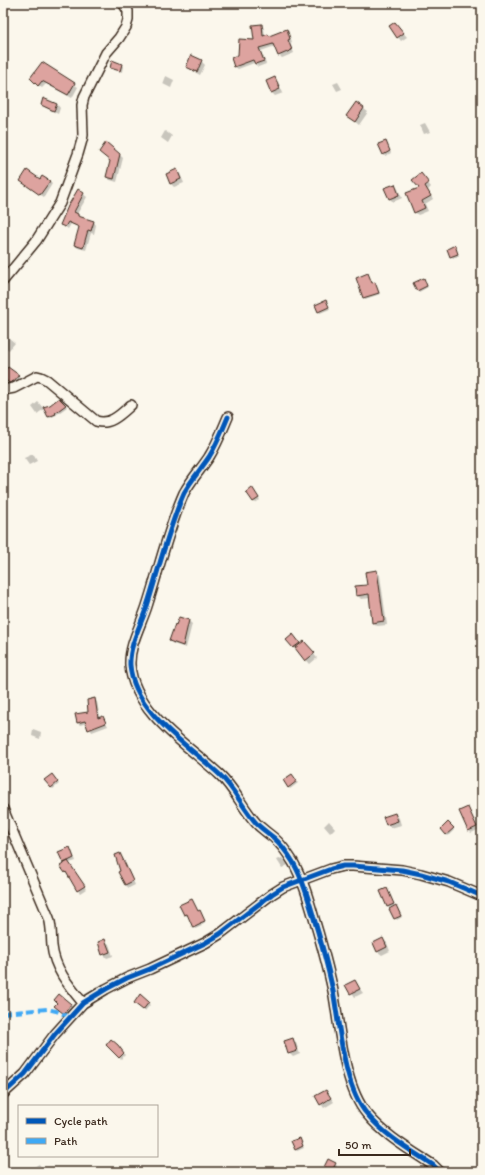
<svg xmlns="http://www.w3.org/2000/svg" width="485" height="1175" font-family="Itim,sans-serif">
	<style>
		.shadow { fill: #0003 }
		.building { fill: #dda39f; stroke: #3b2a1e }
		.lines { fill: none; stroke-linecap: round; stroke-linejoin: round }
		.minor-casing { stroke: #3b2a1e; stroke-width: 12 }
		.minor { stroke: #fbf7ec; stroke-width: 9 }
		.quiet { stroke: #3fa9f5; stroke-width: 4; stroke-dasharray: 8 4; stroke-linecap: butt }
		.cycleway-casing { stroke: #fbf7ec; stroke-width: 8 }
		.cycleway { stroke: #0057b8; stroke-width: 5 }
	</style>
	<rect width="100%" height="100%" fill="#fbf7ec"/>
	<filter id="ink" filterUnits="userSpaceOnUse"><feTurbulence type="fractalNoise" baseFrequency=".025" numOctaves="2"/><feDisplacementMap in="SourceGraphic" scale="8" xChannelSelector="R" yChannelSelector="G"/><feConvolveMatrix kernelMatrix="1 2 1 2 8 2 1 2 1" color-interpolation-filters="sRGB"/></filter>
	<g filter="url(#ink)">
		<path class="shadow" d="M 395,23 L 407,37 L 401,41 L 398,37 Z
			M 261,25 L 264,28 L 265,36 L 269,37 L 286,31 L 289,33 L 292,42 L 290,43 L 294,53 L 282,58 L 279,55 L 275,46 L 261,51 L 266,64 L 258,67 L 254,63 L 238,69 L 235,67 L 239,56 L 255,41 Z
			M 201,61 L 205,65 L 200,75 L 191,70 L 187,66 Z
			M 113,62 L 123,66 L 122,72 L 111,67 Z
			M 42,64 L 78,87 L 72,98 L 46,84 L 42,88 L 34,82 Z
			M 166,76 L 174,80 L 171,88 L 163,84 Z
			M 275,78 L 278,82 L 283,93 L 275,96 L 271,92 Z
			M 338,82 L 342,89 L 337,91 L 333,84 Z
			M 356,103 L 368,112 L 359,125 L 348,116 Z
			M 57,104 L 60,108 L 58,114 L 46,108 L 42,105 Z
			M 425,123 L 430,132 L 424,134 L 420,125 Z
			M 165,131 L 172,136 L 168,143 L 161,138 Z
			M 386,142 L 391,153 L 385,156 L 384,154 Z
			M 120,155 L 123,158 L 117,182 L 110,180 L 107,177 Z
			M 177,170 L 180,174 L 184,183 L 174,187 L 170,183 Z
			M 424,178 L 431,187 L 428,190 L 433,199 L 425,204 L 428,211 L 418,215 L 415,212 Z
			M 41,180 L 49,181 L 52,184 L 44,197 L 24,184 Z
			M 395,185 L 398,189 L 402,198 L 393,202 L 390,199 Z
			M 78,190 L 87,197 L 77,214 L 81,218 L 94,222 L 96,225 L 94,234 L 91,233 L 86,250 L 78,248 L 75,245 L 80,228 L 71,224 L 68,229 L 62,224 Z
			M 455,247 L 459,256 L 453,258 L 448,249 Z
			M 367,274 L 373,284 L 376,285 L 380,294 L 365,299 L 357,278 Z
			M 424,280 L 428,287 L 419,292 L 417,290 Z
			M 326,301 L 330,309 L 320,313 L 319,311 Z
			M 3,333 L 15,343 L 9,350 L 3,346 Z
			M 9,368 L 22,380 L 14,386 L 3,376 Z
			M 59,399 L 67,407 L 56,415 L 50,418 L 48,417 L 50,405 Z
			M 38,402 L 44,409 L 37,414 L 32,407 Z
			M 33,454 L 37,461 L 29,465 L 24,458 Z
			M 254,490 L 260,500 L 255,503 L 247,492 Z
			M 377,572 L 380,575 L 387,625 L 377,626 L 373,622 L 371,598 L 361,599 L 357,595 L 368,586 Z
			M 179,618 L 189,621 L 192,624 L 186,648 L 173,644 L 171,641 Z
			M 293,636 L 300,645 L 308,646 L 317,658 L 310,664 L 288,640 Z
			M 95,700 L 97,702 L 100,718 L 103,717 L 108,726 L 92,732 L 87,723 L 80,725 L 78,723 L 90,712 Z
			M 33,729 L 41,732 L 40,739 L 32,736 Z
			M 53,777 L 59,784 L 53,789 L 51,787 Z
			M 293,777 L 298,783 L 290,789 L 289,787 Z
			M 467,809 L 470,811 L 478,830 L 471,833 L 469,830 Z
			M 395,814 L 399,818 L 401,825 L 391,828 L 387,825 L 384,818 Z
			M 329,821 L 335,828 L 330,833 L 324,826 Z
			M 448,823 L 454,830 L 448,836 L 442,829 Z
			M 70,848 L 72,851 L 76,861 L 69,863 L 86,889 L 80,893 L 65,872 L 65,864 L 63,862 Z
			M 119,854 L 123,858 L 135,885 L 129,888 L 125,885 L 122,872 Z
			M 282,858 L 288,865 L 282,868 L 277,860 Z
			M 388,891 L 395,907 L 398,908 L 402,917 L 397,920 L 391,909 L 394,908 L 394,906 L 389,908 L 387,906 Z
			M 181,906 L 201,913 L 205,922 L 201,925 L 202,926 L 195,929 L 189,915 L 186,916 L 185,915 Z
			M 383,939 L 387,943 L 390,951 L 382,955 L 378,952 L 374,943 Z
			M 105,941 L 109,944 L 113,956 L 107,958 L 103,954 Z
			M 354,981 L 363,993 L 355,997 L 347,985 Z
			M 59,995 L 74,1008 L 68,1017 L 59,1010 L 58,1003 Z
			M 140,996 L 150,1005 L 145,1011 L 137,1004 Z
			M 293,1039 L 296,1043 L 300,1054 L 293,1057 L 289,1053 Z
			M 107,1045 L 119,1048 L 125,1055 L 121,1059 Z
			M 326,1091 L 334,1102 L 324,1108 L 321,1104 Z
			M 299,1139 L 304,1148 L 297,1151 L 296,1149 Z
			M 329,1160 L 337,1166 L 334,1172 L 327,1168 Z
			M 39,1164 L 44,1171 L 43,1172 L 38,1172 L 34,1167 Z"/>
		<path class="building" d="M 395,22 L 404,33 L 397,38 L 389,26 Z
			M 262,24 L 263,36 L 268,34 L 269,36 L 287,29 L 290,39 L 288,40 L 292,50 L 278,56 L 273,44 L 259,48 L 264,61 L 255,64 L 253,60 L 234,67 L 231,58 L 238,55 L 239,39 L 254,40 L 252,25 Z
			M 191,55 L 202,60 L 197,72 L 186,67 Z
			M 112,60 L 122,64 L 120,71 L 110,68 Z
			M 42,62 L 75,83 L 68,95 L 42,81 L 38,86 L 30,78 Z
			M 275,77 L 280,89 L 271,93 L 266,81 Z
			M 43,98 L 57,104 L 54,111 L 41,105 Z
			M 356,102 L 364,108 L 355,122 L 346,116 Z
			M 386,141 L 390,151 L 383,155 L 378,144 Z
			M 106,142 L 120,154 L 114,179 L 106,177 L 110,161 L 99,152 Z
			M 177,169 L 181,179 L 170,184 L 166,174 Z
			M 27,170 L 40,179 L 42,176 L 50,181 L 40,195 L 20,181 Z
			M 421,173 L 429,183 L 425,186 L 431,196 L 422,201 L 425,208 L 414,213 L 406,193 L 419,188 L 412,180 Z
			M 395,184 L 399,195 L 389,199 L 384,188 Z
			M 78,189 L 84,193 L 74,212 L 78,214 L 78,216 L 94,221 L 91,231 L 88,230 L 83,248 L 74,245 L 79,227 L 68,222 L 65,227 L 60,225 L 68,206 Z
			M 455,245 L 458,254 L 450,257 L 447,249 Z
			M 368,273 L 372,283 L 375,282 L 379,293 L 363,298 L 356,278 Z
			M 424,278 L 427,286 L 417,291 L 413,283 Z
			M 326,300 L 329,307 L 318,312 L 315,305 Z
			M 8,367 L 19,375 L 14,381 L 9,383 L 3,377 L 3,373 Z
			M 59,398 L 66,405 L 55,413 L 56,414 L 48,417 L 43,407 L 50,405 Z
			M 252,487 L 259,498 L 253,502 L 246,492 Z
			M 377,570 L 384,621 L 372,623 L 369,594 L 356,596 L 355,586 L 367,585 L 365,572 Z
			M 179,617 L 189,620 L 183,646 L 169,641 L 175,624 L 176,625 Z
			M 293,634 L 300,643 L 293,648 L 286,640 Z
			M 304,641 L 315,653 L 305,661 L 295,648 Z
			M 95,698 L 98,718 L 103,716 L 106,723 L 88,730 L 85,721 L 77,723 L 75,714 L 88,712 L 87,700 Z
			M 52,774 L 58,782 L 51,788 L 44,780 Z
			M 292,774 L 297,781 L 288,788 L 283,780 Z
			M 468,807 L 477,827 L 468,831 L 459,811 Z
			M 395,813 L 398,821 L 386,825 L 383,817 Z
			M 448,822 L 454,828 L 446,835 L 441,829 Z
			M 70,847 L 74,858 L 68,861 L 85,886 L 77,891 L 66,872 L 65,873 L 60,866 L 68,861 L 63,863 L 58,852 Z
			M 120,853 L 133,881 L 125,885 L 118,872 L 120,871 L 115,855 Z
			M 387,888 L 394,904 L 387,907 L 380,891 Z
			M 192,899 L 198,911 L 200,910 L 205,921 L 200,923 L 201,924 L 193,928 L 187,914 L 184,915 L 179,905 Z
			M 396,905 L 401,916 L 394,919 L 389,909 Z
			M 383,938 L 387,947 L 377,952 L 373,943 Z
			M 105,939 L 110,952 L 102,955 L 98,942 Z
			M 355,980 L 360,989 L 350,994 L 345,985 Z
			M 59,994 L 71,1004 L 64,1014 L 54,1006 L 57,1003 L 54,1000 Z
			M 140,994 L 149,1002 L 143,1010 L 134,1003 Z
			M 293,1038 L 297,1051 L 288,1054 L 284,1041 Z
			M 111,1039 L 118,1045 L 124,1053 L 119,1058 L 106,1045 Z
			M 326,1090 L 331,1098 L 320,1105 L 315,1096 Z
			M 300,1138 L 303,1146 L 295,1150 L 291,1141 Z
			M 328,1159 L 336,1163 L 332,1171 L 324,1167 Z"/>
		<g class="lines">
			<defs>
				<path id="minor" d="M 3,281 L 36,241 L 60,203 L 78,154 L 82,140 L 83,135 L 82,105 L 84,97 L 106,53 L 119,38 L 126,27 L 128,20 L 128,11 L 123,3
					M 3,390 L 14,388 L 37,376 L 41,377 L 47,380 L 96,421 C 110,426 122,413 131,405
					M 228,417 C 222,431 217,444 209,457 C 201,469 191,480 184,493 C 168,529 159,569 147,606 C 141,625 129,645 130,665 C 133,711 189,746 220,775 C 235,789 243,809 257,824 C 262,829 268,833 274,838 C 281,844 288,854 293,862 C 305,883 311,909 318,932 C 324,953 330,975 334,996 C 340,1030 344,1087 367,1114 C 384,1135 410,1150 433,1165 L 440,1172
					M 3,809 L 49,918 C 52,927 51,936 52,946 C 54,968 69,986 83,1003
					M 3,1094 L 25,1074 L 55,1034 L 83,1003 L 106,989 L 127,978 L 150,969 L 205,943 L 220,934 L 272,894 L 283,887 L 331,869 L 343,866 L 353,866 L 402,870 L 421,874 L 449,882 L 482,896"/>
			</defs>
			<use href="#minor" class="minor-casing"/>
			<use href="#minor" class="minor"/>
			<path class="quiet" d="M 3,1013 L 47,1009 L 56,1011 L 70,1017"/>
			<defs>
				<path id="cycleway" d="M 228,417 C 222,431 217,444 209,457 C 201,469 191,480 184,493 C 168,529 159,569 147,606 C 141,625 129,645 130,665 C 133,711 189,746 220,775 C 235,789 243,809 257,824 C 262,829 268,833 274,838 C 281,844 288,854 293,862 C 305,883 311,909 318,932 C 324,953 330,975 334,996 C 340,1030 344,1087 367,1114 C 384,1135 410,1150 433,1165 L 440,1172
					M 3,1094 L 25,1074 L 55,1034 L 83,1003 L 106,989 L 127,978 L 150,969 L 205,943 L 220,934 L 272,894 L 283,887 L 331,869 L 343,866 L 353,866 L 402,870 L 421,874 L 449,882 L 482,896"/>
			</defs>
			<use href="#cycleway" class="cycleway-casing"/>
			<use href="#cycleway" class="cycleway"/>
		</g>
	</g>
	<rect width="485" height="1175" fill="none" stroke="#fbf7ec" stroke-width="16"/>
	<rect x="8" y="8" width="469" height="1159" fill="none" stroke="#3b2a1e" stroke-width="1.5" filter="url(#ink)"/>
	<rect x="18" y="1105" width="140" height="52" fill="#fbf7ec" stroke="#aea59a"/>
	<rect x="26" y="1118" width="20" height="6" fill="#0057b8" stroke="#aea59a"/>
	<text x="54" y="1125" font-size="12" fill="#3b2a1e">Cycle path</text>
	<rect x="26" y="1138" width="20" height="6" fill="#3fa9f5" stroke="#aea59a"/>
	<text x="54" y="1145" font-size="12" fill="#3b2a1e">Path</text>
	<path d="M339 1149v6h71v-6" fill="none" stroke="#3b2a1e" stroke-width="2"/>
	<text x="345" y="1149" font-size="12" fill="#3b2a1e" stroke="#fbf7ec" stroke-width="3" paint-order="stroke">50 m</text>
</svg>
